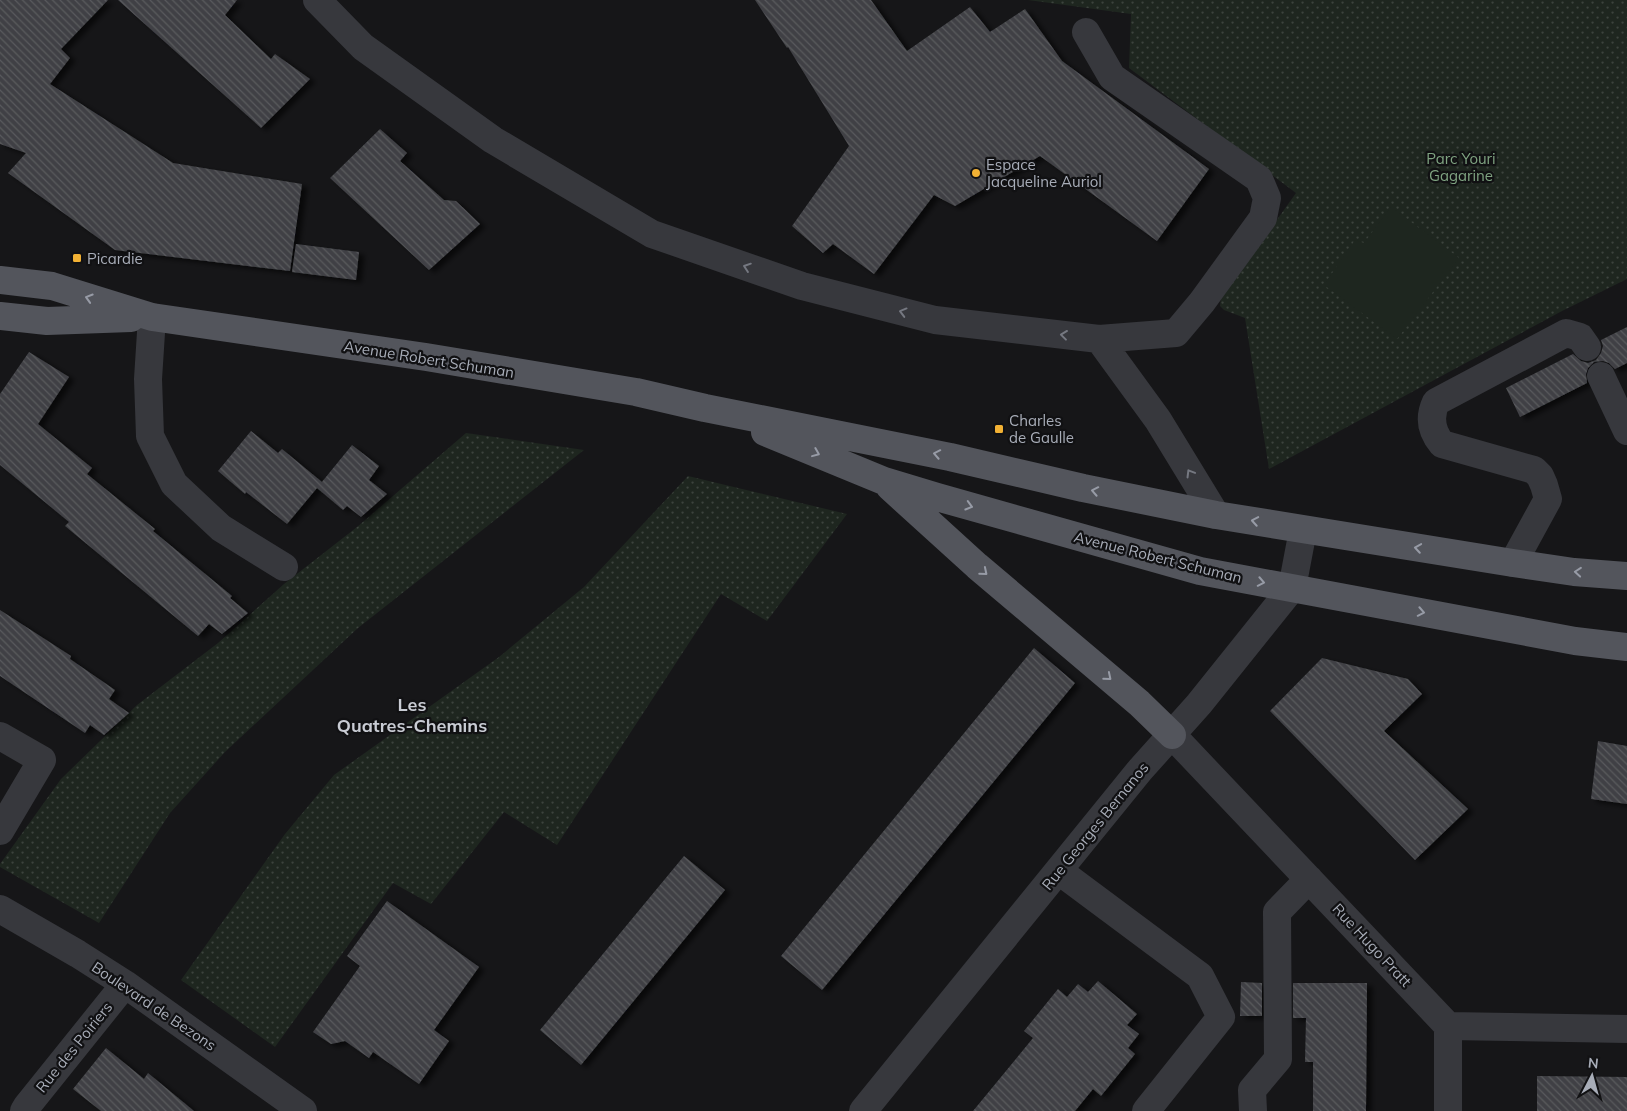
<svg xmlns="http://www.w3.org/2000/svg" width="1627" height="1111" font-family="Mulish,sans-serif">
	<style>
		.park { fill: url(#park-dots) }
		.pitch { fill: #1e261f }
		.building { fill: url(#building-back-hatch); filter: url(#shadow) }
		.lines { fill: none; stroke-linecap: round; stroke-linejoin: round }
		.minor { stroke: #37383d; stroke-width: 28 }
		.major { stroke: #53555c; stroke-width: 28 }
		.oneway { stroke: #757881 }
		.oneway2 { stroke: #979ba6 }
		.poi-dot { fill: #f2b134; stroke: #111113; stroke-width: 2 }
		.labels { text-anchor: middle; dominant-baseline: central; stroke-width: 4.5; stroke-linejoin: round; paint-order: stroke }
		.park-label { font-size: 15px; fill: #7fa381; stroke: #111113 }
		.poi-label { font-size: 15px; fill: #a8adb8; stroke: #111113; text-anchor: start }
		.street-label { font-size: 15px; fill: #a8adb8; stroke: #111113 }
		.quarter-label { font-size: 18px; font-weight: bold; fill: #c9ccd4; stroke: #111113 }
	</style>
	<defs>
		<pattern id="park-dots" width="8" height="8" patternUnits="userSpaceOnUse" patternTransform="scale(1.25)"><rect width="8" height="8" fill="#1e261f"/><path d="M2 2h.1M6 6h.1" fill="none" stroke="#3c433d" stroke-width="1.8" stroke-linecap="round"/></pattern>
		<pattern id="building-back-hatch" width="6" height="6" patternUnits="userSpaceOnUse" patternTransform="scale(1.25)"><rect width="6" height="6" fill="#404145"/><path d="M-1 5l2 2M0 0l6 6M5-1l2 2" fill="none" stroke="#595a5e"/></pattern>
		<filter id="shadow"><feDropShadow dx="5.5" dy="3" stdDeviation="2.5" flood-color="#0009"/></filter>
	</defs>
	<rect width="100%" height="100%" fill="#161618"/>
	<path class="park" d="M 1028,0 L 1627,0 L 1627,279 L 1562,311 L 1269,469 L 1245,318 L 1224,310 L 1220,306 L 1221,298 L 1296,193 L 1129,68 L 1131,14 Z
		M 466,433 L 584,450 L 358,628 L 225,752 L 170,813 L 99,923 L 0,867 L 0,864 L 61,779 L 137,705 L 218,643 L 284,584 L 357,527 Z
		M 688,476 L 847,514 L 767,621 L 721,594 L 557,845 L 504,812 L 431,904 L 393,883 L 275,1047 L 181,980 L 285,834 L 334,775 L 499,657 L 584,587 Z"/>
	<path class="pitch" d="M 1391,207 L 1459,258 L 1397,339 L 1324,285 L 1355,240 L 1364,243 Z"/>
	<path class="building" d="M 0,0 L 108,0 L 61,49 L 70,58 L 50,84 L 173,163 L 302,184 L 290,271 L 115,250 L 8,173 L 26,153 L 0,144 Z
		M 118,0 L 237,0 L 225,15 L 271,59 L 275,54 L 310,79 L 261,128 Z
		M 755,0 L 871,0 L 907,51 L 970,7 L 990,32 L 1025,9 L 1062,61 L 1209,169 L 1157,241 L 1040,156 L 955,206 L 934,195 L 874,274 L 833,244 L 823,253 L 792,226 L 849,146 L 788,47 L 787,48 Z
		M 380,129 L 407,153 L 400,161 L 444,200 L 456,201 L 480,224 L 429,270 L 330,178 Z
		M 296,244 L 359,252 L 356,280 L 292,272 Z
		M 1627,327 L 1627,363 L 1615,369 L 1609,363 L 1603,361 L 1594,362 L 1588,368 L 1586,374 L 1587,383 L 1520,417 L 1506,388 L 1573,354 L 1581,361 L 1588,363 L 1596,360 L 1601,353 L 1603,346 L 1601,340 Z
		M 29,352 L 69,377 L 38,424 L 92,468 L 87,474 L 155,529 L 153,531 L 232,596 L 230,598 L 248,613 L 222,634 L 209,624 L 198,636 L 65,526 L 69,522 L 0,465 L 0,394 Z
		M 251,431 L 278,453 L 282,449 L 322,482 L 287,524 L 246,492 L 245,494 L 218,471 Z
		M 352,445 L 379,466 L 369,480 L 387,494 L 361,517 L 347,506 L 343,510 L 317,488 Z
		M 0,610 L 71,656 L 70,659 L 115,690 L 109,699 L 129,713 L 104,735 L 90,725 L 85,733 L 0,676 Z
		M 1034,648 L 1075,683 L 822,990 L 781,956 Z
		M 1322,658 L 1408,679 L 1422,694 L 1384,731 L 1468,809 L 1415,860 L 1270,711 Z
		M 1598,741 L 1627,746 L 1627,804 L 1591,799 Z
		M 684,856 L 725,890 L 581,1065 L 540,1030 Z
		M 387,901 L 479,967 L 434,1030 L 449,1041 L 419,1084 L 373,1052 L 369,1058 L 345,1041 L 331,1044 L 313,1032 L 360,966 L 347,956 Z
		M 1098,981 L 1137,1014 L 1127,1025 L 1139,1034 L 1128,1048 L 1135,1054 L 1101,1096 L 1093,1089 L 1075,1111 L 973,1111 L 1033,1038 L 1024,1031 L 1058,989 L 1067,997 L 1078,984 L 1088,992 Z
		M 1241,982 L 1262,983 L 1262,1016 L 1240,1016 Z
		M 1293,983 L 1367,983 L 1366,1111 L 1313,1111 L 1313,1062 L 1305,1062 L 1306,1018 L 1293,1018 Z
		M 106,1048 L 144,1079 L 148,1073 L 194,1111 L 101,1111 L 73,1089 Z
		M 1537,1076 L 1627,1077 L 1627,1111 L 1537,1111 Z"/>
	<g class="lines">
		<path class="minor" d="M 317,0 L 363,47 L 493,140 L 652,234 L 802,286 L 935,320 L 1099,339 L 1158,420 L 1216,515
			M 1086,32 L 1112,77 L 1259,179 L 1267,198 L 1263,218 L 1202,302 L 1176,333 L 1099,339
			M 152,317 L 148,379 L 150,436 L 174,484 L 221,528 L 284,567
			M 1601,376 L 1627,431
			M 1513,563 L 1548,499 L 1544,485 L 1540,476 L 1534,470 L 1442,444 C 1431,431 1429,417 1436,402 L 1566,333 L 1580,337 L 1587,347
			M 1172,735 L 1448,1026 L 1627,1029
			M 0,736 L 42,760 L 0,831
			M 1059,871 L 1200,976 L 1221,1017 L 1146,1111
			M 0,909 L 78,954 L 125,984 L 303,1111
			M 24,1111 L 27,1106 L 125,984
			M 863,1111 L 1140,770 L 1199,704 L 1292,588 L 1303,530
			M 1253,1111 L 1252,1090 L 1278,1059 L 1277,912 L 1309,879
			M 1448,1111 L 1448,1026"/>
		<path class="major" d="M 0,280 L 52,286 L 152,317 L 426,357 L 636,392 L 705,408 L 950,457 L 1083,488 L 1216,515 L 1513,563 L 1574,572 L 1627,576
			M 0,316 L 47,321 L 131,318
			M 765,432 L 884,481 L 937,497 L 1200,571 L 1575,641 L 1627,647
			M 890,487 L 977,566 L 1139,703 L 1172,735"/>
	</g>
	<defs><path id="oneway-chevron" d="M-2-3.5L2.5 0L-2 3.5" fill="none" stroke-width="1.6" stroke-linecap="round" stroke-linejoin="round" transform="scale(1.25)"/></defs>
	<g class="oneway">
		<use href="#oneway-chevron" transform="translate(747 267) rotate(-161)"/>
		<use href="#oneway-chevron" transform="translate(903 312) rotate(-165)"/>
		<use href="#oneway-chevron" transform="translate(1064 335) rotate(-173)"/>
		<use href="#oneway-chevron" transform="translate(1190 473) rotate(-121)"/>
	</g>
	<g class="oneway2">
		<use href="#oneway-chevron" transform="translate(89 298) rotate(-163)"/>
		<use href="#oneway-chevron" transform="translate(816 453) rotate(22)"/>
		<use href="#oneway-chevron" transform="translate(937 454) rotate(-169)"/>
		<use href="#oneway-chevron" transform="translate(1095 491) rotate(-169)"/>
		<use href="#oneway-chevron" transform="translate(969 506) rotate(16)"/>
		<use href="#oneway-chevron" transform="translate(1255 521) rotate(-170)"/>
		<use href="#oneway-chevron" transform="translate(1418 548) rotate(-171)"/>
		<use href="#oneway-chevron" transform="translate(984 572) rotate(40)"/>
		<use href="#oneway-chevron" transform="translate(1578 572) rotate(-175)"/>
		<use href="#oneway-chevron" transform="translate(1261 582) rotate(11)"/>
		<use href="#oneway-chevron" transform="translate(1421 612) rotate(11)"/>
		<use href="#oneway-chevron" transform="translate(1108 677) rotate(40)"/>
	</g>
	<g class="poi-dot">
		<circle cx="976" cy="173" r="5"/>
		<rect x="72" y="253" width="10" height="10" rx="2.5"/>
		<rect x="994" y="424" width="10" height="10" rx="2.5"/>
	</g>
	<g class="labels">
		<g class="park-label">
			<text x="1461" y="158">Parc Youri<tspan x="1461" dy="17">Gagarine</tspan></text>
		</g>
		<g class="poi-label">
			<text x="986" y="164">Espace<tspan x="986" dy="17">Jacqueline Auriol</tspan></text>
			<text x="87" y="258">Picardie</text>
			<text x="1009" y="420">Charles<tspan x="1009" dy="17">de Gaulle</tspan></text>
		</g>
		<g class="street-label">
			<text transform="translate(429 359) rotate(9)">Avenue Robert Schuman</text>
			<text transform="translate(1158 557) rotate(14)">Avenue Robert Schuman</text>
			<text transform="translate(1095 826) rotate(-51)">Rue Georges Bernanos</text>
			<text transform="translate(1372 945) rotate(47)">Rue Hugo Pratt</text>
			<text transform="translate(154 1006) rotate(34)">Boulevard de Bezons</text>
			<text transform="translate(74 1047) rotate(-51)">Rue des Poiriers</text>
		</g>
		<g class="quarter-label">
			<text x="412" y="704">Les<tspan x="412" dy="21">Quatres-Chemins</tspan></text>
		</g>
	</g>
	<g transform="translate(1592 1076) rotate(6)" stroke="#111113" stroke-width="4" paint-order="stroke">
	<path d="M0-4L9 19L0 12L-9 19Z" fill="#a8adb8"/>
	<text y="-8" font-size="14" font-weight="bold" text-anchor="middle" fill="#a8adb8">N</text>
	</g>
</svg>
